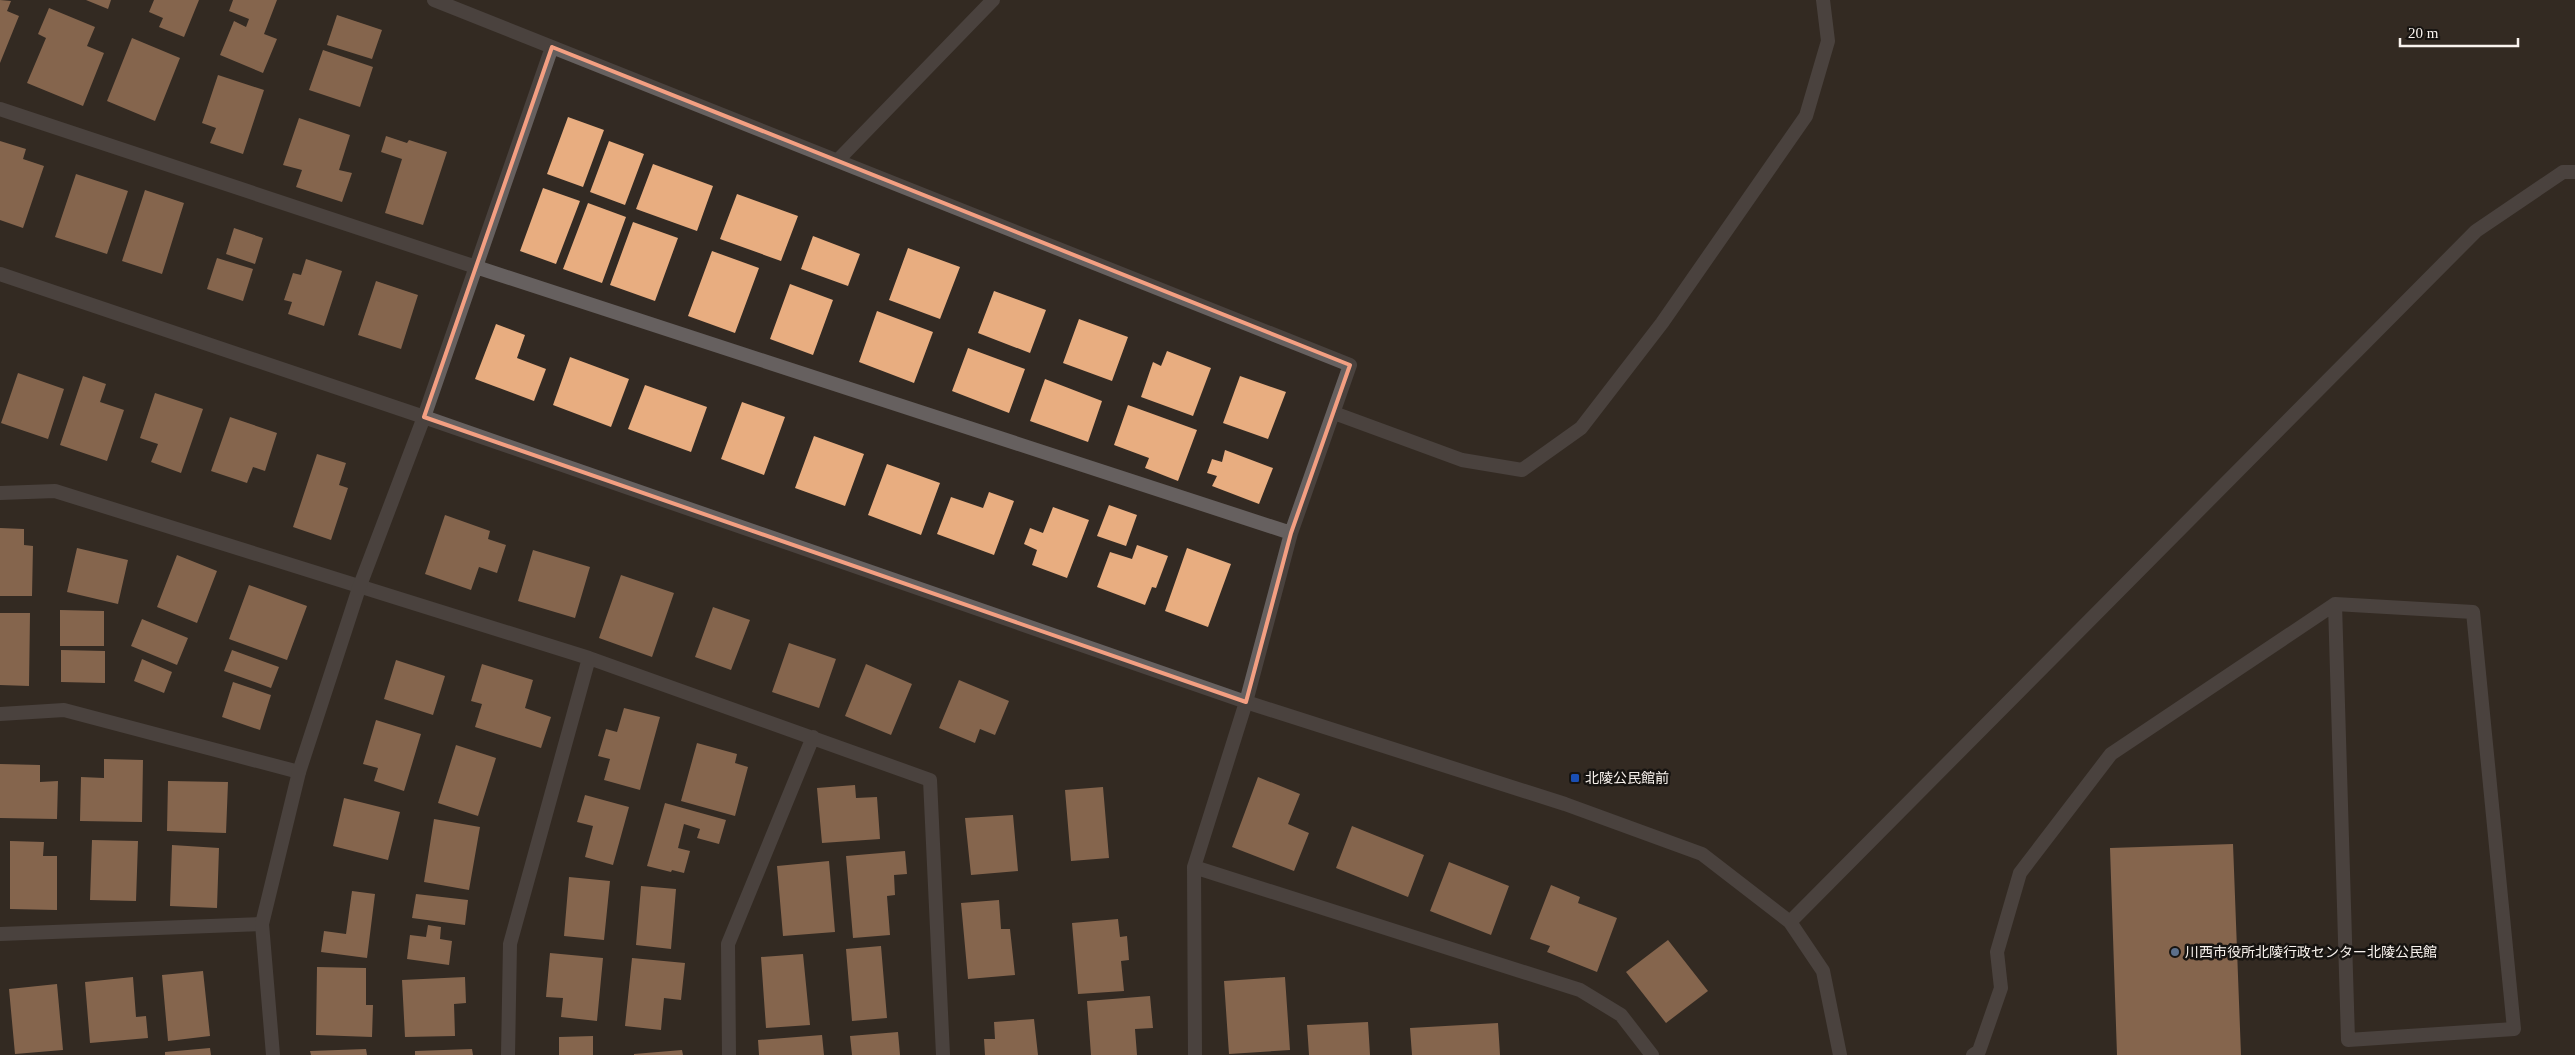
<svg xmlns="http://www.w3.org/2000/svg" width="2575" height="1055" font-family="'Times New Roman','Noto Sans JP',serif">
	<style>
		.building { fill: #e8ad80 }
		.lines { fill: none; stroke-linecap: round; stroke-linejoin: round }
		.minor { stroke: #66605f; stroke-width: 14 }
		.tertiary { stroke: #66605f; stroke-width: 14 }
		.marked { fill: none; stroke: #f39f82; stroke-width: 4; stroke-linejoin: round }
		.transit-dot { fill: #1a4fb4; stroke: #171411; stroke-width: 2 }
		.service-dot { fill: #5c6f8a; stroke: #171411; stroke-width: 2 }
		.labels { text-anchor: middle; dominant-baseline: central; stroke-width: 5; stroke-linejoin: round; paint-order: stroke }
		.poi-label { font-size: 14px; fill: #f9f3ee; stroke: #171411; text-anchor: start }
	</style>
	<rect width="100%" height="100%" fill="#332a23"/>
	<path class="building" d="M 0,0 L 11,1 L 7,11 L 19,16 L 0,63 Z
		M 86,0 L 111,0 L 108,9 Z
		M 154,0 L 199,0 L 184,37 L 159,27 L 163,18 L 149,12 Z
		M 233,0 L 277,0 L 264,34 L 277,39 L 263,73 L 220,55 L 234,21 L 246,27 L 249,19 L 229,11 Z
		M 49,8 L 95,27 L 87,46 L 104,53 L 83,106 L 27,83 L 46,38 L 38,34 Z
		M 337,15 L 382,30 L 372,59 L 327,45 Z
		M 132,38 L 180,58 L 155,121 L 107,101 Z
		M 323,50 L 373,67 L 360,107 L 309,90 Z
		M 218,75 L 264,90 L 243,154 L 210,143 L 216,128 L 202,123 Z
		M 568,117 L 604,130 L 583,187 L 547,174 Z
		M 299,118 L 350,135 L 339,170 L 352,173 L 342,202 L 296,187 L 302,170 L 283,165 Z
		M 386,136 L 407,143 L 409,140 L 447,152 L 423,225 L 385,213 L 402,159 L 381,152 Z
		M 0,141 L 26,149 L 23,159 L 44,166 L 23,228 L 0,220 Z
		M 609,141 L 644,154 L 625,205 L 590,192 Z
		M 653,164 L 713,186 L 697,231 L 636,209 Z
		M 76,174 L 128,191 L 107,254 L 55,237 Z
		M 543,188 L 580,201 L 556,264 L 520,251 Z
		M 145,190 L 184,203 L 162,274 L 122,261 Z
		M 737,194 L 798,216 L 781,261 L 720,239 Z
		M 588,203 L 626,217 L 602,283 L 563,269 Z
		M 633,222 L 678,238 L 655,301 L 610,285 Z
		M 234,228 L 263,238 L 255,264 L 226,254 Z
		M 813,236 L 860,254 L 848,286 L 801,269 Z
		M 908,248 L 960,267 L 940,319 L 889,300 Z
		M 712,251 L 759,268 L 735,333 L 688,316 Z
		M 217,258 L 253,269 L 243,301 L 207,289 Z
		M 306,259 L 342,271 L 324,326 L 288,314 L 292,302 L 284,300 L 293,273 L 301,275 Z
		M 376,281 L 418,295 L 401,349 L 358,335 Z
		M 790,284 L 833,300 L 813,355 L 770,339 Z
		M 994,291 L 1046,310 L 1030,353 L 978,333 Z
		M 877,311 L 933,332 L 914,383 L 859,362 Z
		M 1079,319 L 1128,337 L 1112,381 L 1063,363 Z
		M 496,324 L 525,335 L 517,358 L 546,369 L 534,401 L 475,379 Z
		M 968,348 L 1025,369 L 1009,413 L 952,391 Z
		M 1167,351 L 1211,368 L 1193,416 L 1141,397 L 1153,362 L 1161,366 Z
		M 570,357 L 629,379 L 611,427 L 553,405 Z
		M 18,373 L 64,389 L 48,439 L 1,423 Z
		M 83,376 L 106,384 L 100,402 L 124,410 L 107,461 L 60,445 Z
		M 1240,376 L 1286,392 L 1268,439 L 1223,423 Z
		M 1045,379 L 1102,401 L 1088,442 L 1030,421 Z
		M 645,385 L 707,407 L 691,452 L 628,429 Z
		M 155,393 L 203,409 L 181,473 L 151,462 L 158,444 L 140,438 Z
		M 742,402 L 785,417 L 764,475 L 721,459 Z
		M 1128,405 L 1197,430 L 1178,481 L 1145,468 L 1149,458 L 1114,445 Z
		M 230,417 L 277,433 L 265,471 L 253,467 L 247,483 L 211,471 Z
		M 814,436 L 864,454 L 845,506 L 795,488 Z
		M 1225,450 L 1273,468 L 1259,504 L 1212,486 L 1217,476 L 1207,473 L 1212,459 L 1222,462 Z
		M 317,454 L 346,463 L 339,485 L 348,488 L 331,540 L 293,527 Z
		M 887,464 L 940,483 L 921,535 L 868,515 Z
		M 989,492 L 1014,501 L 994,555 L 937,534 L 951,497 L 983,508 Z
		M 1109,505 L 1137,515 L 1126,546 L 1097,536 Z
		M 1053,507 L 1089,520 L 1067,578 L 1032,565 L 1037,550 L 1024,544 L 1030,528 L 1043,533 Z
		M 445,515 L 490,531 L 488,539 L 506,545 L 497,573 L 479,567 L 471,590 L 425,574 Z
		M 0,528 L 24,529 L 24,545 L 33,546 L 32,596 L 0,596 Z
		M 1137,545 L 1168,556 L 1156,588 L 1152,587 L 1145,605 L 1097,587 L 1110,552 L 1132,559 Z
		M 77,548 L 128,560 L 118,604 L 67,592 Z
		M 1187,548 L 1231,564 L 1208,627 L 1165,611 Z
		M 533,550 L 590,567 L 575,618 L 518,601 Z
		M 177,555 L 217,571 L 197,623 L 157,607 Z
		M 621,575 L 674,593 L 652,657 L 599,638 Z
		M 249,585 L 307,606 L 287,660 L 229,639 Z
		M 713,607 L 750,620 L 731,670 L 695,657 Z
		M 60,610 L 104,611 L 104,646 L 60,646 Z
		M 0,613 L 30,613 L 29,686 L 0,685 Z
		M 142,619 L 188,638 L 177,665 L 131,646 Z
		M 789,643 L 836,659 L 819,708 L 772,692 Z
		M 61,650 L 105,651 L 105,683 L 61,682 Z
		M 232,650 L 279,667 L 271,688 L 224,671 Z
		M 142,659 L 172,672 L 164,693 L 134,681 Z
		M 396,660 L 445,676 L 433,715 L 384,699 Z
		M 482,664 L 533,680 L 525,708 L 551,717 L 541,748 L 475,727 L 482,704 L 471,701 Z
		M 866,664 L 912,684 L 891,735 L 845,716 Z
		M 959,680 L 1009,701 L 995,735 L 980,729 L 975,743 L 939,728 Z
		M 233,682 L 271,695 L 260,730 L 222,717 Z
		M 624,708 L 660,717 L 640,790 L 604,780 L 610,759 L 598,756 L 606,729 L 617,732 Z
		M 376,720 L 421,734 L 404,791 L 374,781 L 378,768 L 363,764 Z
		M 697,743 L 737,754 L 735,763 L 748,767 L 735,816 L 681,801 Z
		M 456,745 L 496,758 L 478,816 L 438,803 Z
		M 104,759 L 143,760 L 142,822 L 80,821 L 81,777 L 104,778 Z
		M 0,764 L 40,765 L 40,782 L 58,781 L 57,819 L 0,818 Z
		M 1258,777 L 1300,794 L 1288,824 L 1309,833 L 1294,871 L 1232,847 Z
		M 168,781 L 228,782 L 226,833 L 167,831 Z
		M 855,785 L 856,798 L 877,797 L 880,839 L 822,843 L 817,788 Z
		M 1103,787 L 1109,858 L 1071,861 L 1065,790 Z
		M 585,795 L 629,807 L 613,865 L 585,857 L 593,826 L 577,822 Z
		M 344,798 L 400,812 L 388,860 L 333,846 Z
		M 665,803 L 726,820 L 719,844 L 697,838 L 700,829 L 684,824 L 678,848 L 690,851 L 684,873 L 672,870 L 671,872 L 647,866 Z
		M 1013,815 L 1018,871 L 971,875 L 965,818 Z
		M 434,819 L 480,827 L 469,890 L 424,882 Z
		M 1352,826 L 1424,855 L 1408,897 L 1336,868 Z
		M 92,840 L 138,841 L 136,901 L 90,900 Z
		M 10,841 L 44,842 L 43,856 L 57,856 L 57,910 L 10,909 Z
		M 2233,844 L 2241,1055 L 2117,1055 L 2110,848 Z
		M 172,845 L 219,848 L 217,908 L 170,906 Z
		M 905,851 L 907,874 L 894,875 L 895,895 L 887,896 L 890,935 L 853,938 L 846,856 Z
		M 829,861 L 835,932 L 783,936 L 777,866 Z
		M 1449,862 L 1509,886 L 1491,935 L 1430,911 Z
		M 569,877 L 610,881 L 604,940 L 564,936 Z
		M 1551,885 L 1580,897 L 1578,903 L 1617,918 L 1597,972 L 1547,952 L 1550,946 L 1530,939 Z
		M 641,886 L 676,889 L 671,949 L 636,945 Z
		M 352,891 L 375,894 L 367,958 L 321,952 L 324,931 L 346,934 Z
		M 416,894 L 468,900 L 465,925 L 412,918 Z
		M 999,900 L 1001,929 L 1010,929 L 1015,975 L 968,979 L 961,903 Z
		M 1118,919 L 1120,937 L 1127,936 L 1129,960 L 1121,961 L 1124,991 L 1078,994 L 1072,923 Z
		M 428,925 L 441,927 L 440,939 L 452,941 L 449,965 L 407,959 L 410,935 L 426,937 Z
		M 1668,940 L 1708,991 L 1666,1023 L 1626,972 Z
		M 881,946 L 887,1018 L 852,1021 L 846,949 Z
		M 550,953 L 603,958 L 597,1021 L 561,1017 L 563,998 L 546,997 Z
		M 803,954 L 810,1025 L 766,1028 L 761,957 Z
		M 632,958 L 685,963 L 681,1000 L 664,998 L 661,1030 L 625,1026 Z
		M 317,967 L 366,968 L 366,1005 L 373,1005 L 372,1037 L 316,1035 Z
		M 203,971 L 210,1036 L 168,1041 L 162,975 Z
		M 133,977 L 136,1017 L 146,1016 L 148,1038 L 90,1043 L 85,982 Z
		M 465,977 L 466,1003 L 454,1004 L 455,1036 L 405,1037 L 402,980 Z
		M 1285,977 L 1290,1050 L 1229,1054 L 1224,981 Z
		M 57,984 L 63,1050 L 15,1054 L 9,989 Z
		M 1150,996 L 1153,1028 L 1135,1029 L 1137,1055 L 1091,1055 L 1087,1001 Z
		M 1034,1019 L 1038,1055 L 985,1055 L 984,1039 L 995,1039 L 994,1022 Z
		M 1368,1022 L 1370,1055 L 1309,1055 L 1307,1025 Z
		M 1498,1023 L 1500,1055 L 1412,1055 L 1410,1028 Z
		M 898,1032 L 900,1055 L 852,1055 L 850,1036 Z
		M 822,1035 L 824,1055 L 759,1055 L 758,1040 Z
		M 593,1036 L 593,1055 L 559,1055 L 559,1037 Z
		M 210,1048 L 211,1055 L 165,1055 L 165,1052 Z
		M 366,1049 L 367,1055 L 311,1055 L 310,1051 Z
		M 472,1049 L 473,1055 L 415,1055 L 415,1051 Z
		M 682,1050 L 683,1055 L 634,1055 L 634,1054 Z"/>
	<g class="lines">
		<path class="minor" d="M 434,0 L 1350,365 L 1291,533 L 1246,702 L 1194,867 L 1195,1055
			M 0,109 L 476,267 L 1291,533
			M 838,160 L 993,0
			M 1334,413 L 1462,460 L 1522,470 L 1581,428 L 1662,323 L 1806,116 L 1828,41 L 1823,0
			M 424,417 L 552,47
			M 0,493 L 55,491 L 589,658 L 930,780 L 943,1055
			M 0,714 L 64,710 L 299,772
			M 1194,867 L 1580,990 L 1621,1015 L 1652,1055
			M 0,934 L 262,924
			M 508,1055 L 510,944 L 589,658
			M 729,1055 L 728,944 L 813,737
			M 1973,1055 L 1979,1051 L 2001,988 L 1997,952 L 2020,873 L 2111,754 L 2335,604 L 2473,612 L 2514,1029 L 2348,1040 L 2335,604"/>
		<path class="tertiary" d="M 0,274 L 424,417 L 1246,702 L 1565,804 L 1702,854 L 1790,922 L 1823,971 L 1840,1055
			M 1790,922 L 2476,231 L 2563,172 L 2575,172
			M 273,1055 L 262,924 L 299,772 L 359,588 L 424,417"/>
	</g>
	<path d="M0 0H2575V1055H0ZM 552,47 L 1350,365 L 1291,533 L 1246,702 L 424,417 Z" fill="#332a23" fill-opacity=".55" fill-rule="evenodd"/>
	<path class="marked" d="M 552,47 L 1350,365 L 1291,533 L 1246,702 L 424,417 Z"/>
	<rect class="transit-dot" x="1570" y="773" width="10" height="10" rx="2.5"/>
	<circle class="service-dot" cx="2175" cy="952" r="5"/>
	<g class="labels">
		<g class="poi-label">
			<text x="1585" y="778">北陵公民館前</text>
			<text x="2185" y="952">川西市役所北陵行政センター北陵公民館</text>
		</g>
	</g>
	<path d="M2400 38v8h118v-8" fill="none" stroke="#f9f3ee" stroke-width="2.5"/>
	<text x="2408" y="38" font-size="15" fill="#f9f3ee" stroke="#171411" stroke-width="4" paint-order="stroke">20 m</text>
</svg>
